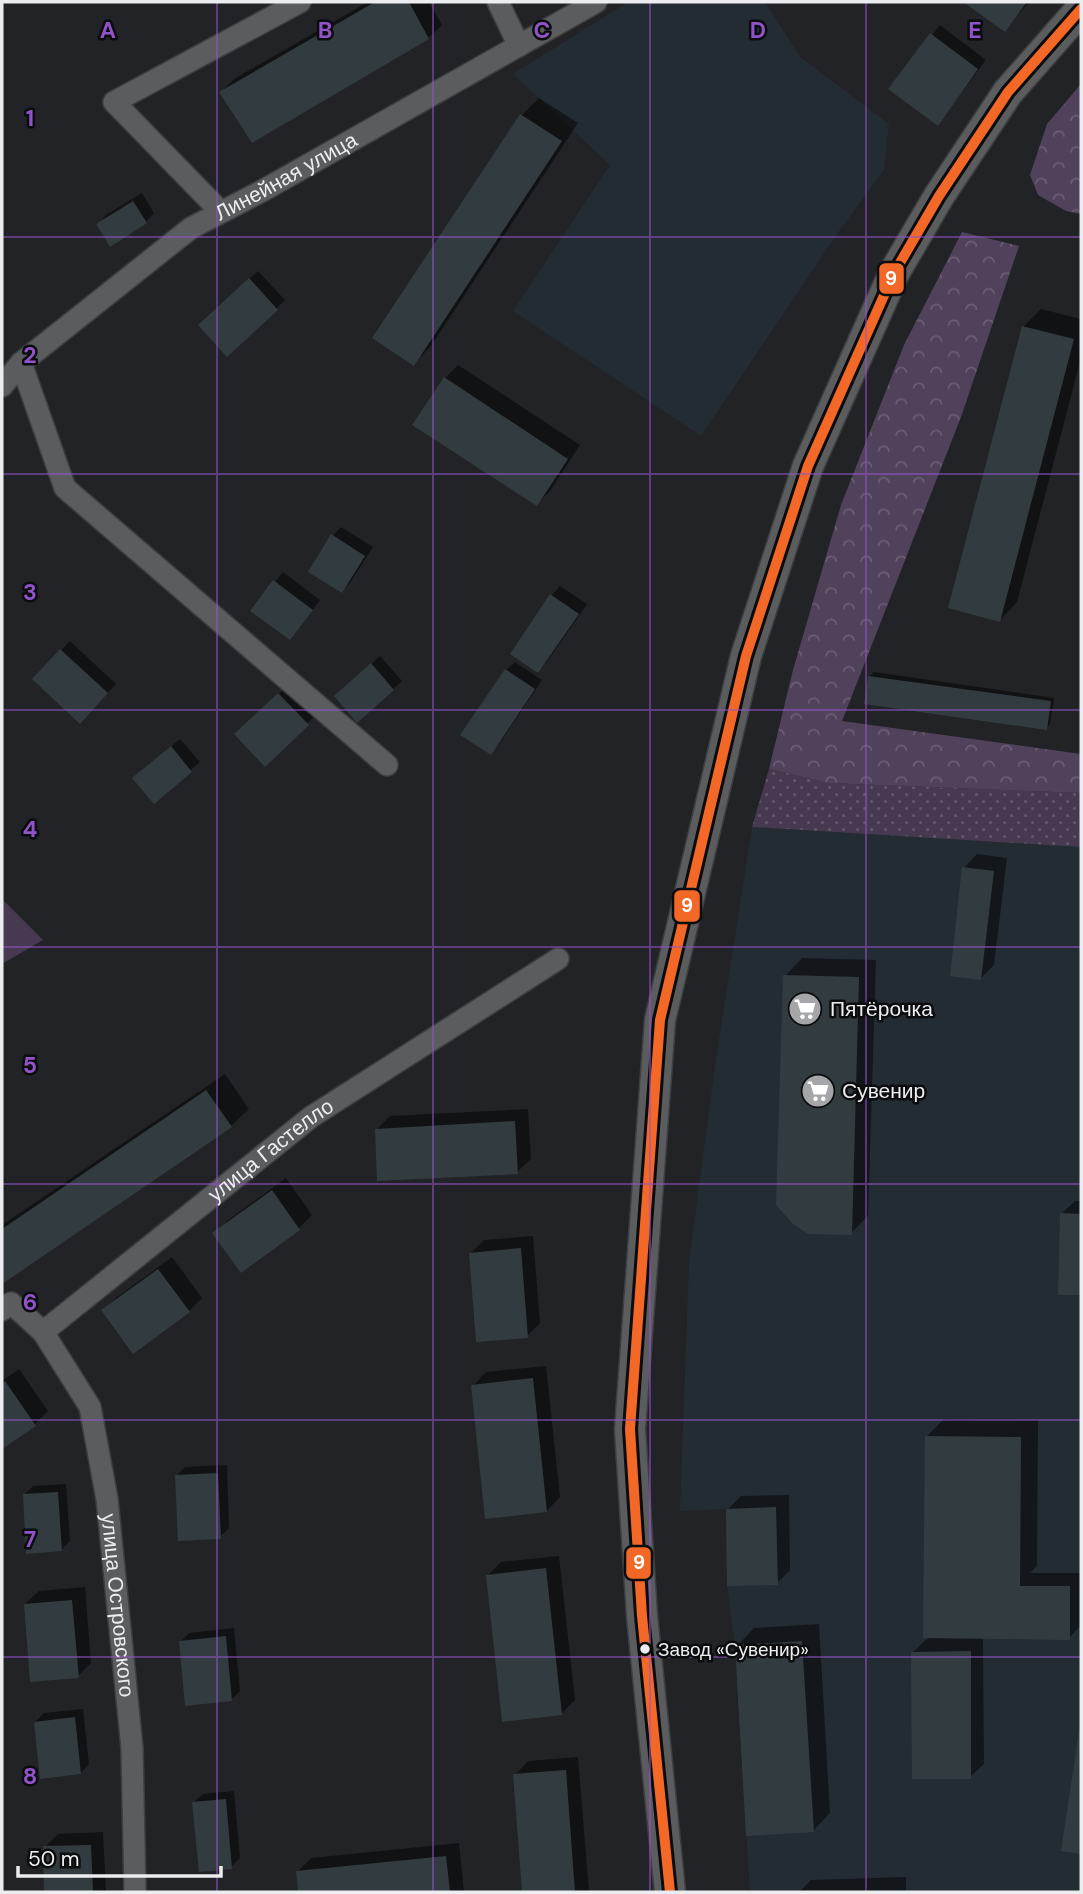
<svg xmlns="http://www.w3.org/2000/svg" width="1083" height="1894" font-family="'DM Sans',sans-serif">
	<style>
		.built { fill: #242c33 }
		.grass { fill: url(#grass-dots) }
		.forest { fill: url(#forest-crowns) }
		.garden { fill: #473a50 }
		.shadow { fill: #0007 }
		.building { fill: #323c40 }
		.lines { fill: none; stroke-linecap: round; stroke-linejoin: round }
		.minor-casing { stroke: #3c3e40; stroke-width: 24 }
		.secondary-casing { stroke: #3c3e40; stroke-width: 33 }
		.minor { stroke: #5b5c5d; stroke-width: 21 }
		.secondary { stroke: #5b5c5d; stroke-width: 30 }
		.bus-1-casing { stroke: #0b0c0e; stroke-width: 16 }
		.bus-1 { stroke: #f36827; stroke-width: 10 }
		.grid { fill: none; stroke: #9153c9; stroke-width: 2; stroke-opacity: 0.55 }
		.bus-dot { fill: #ebedf0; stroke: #0b0c0e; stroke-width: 2.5 }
		.labels { text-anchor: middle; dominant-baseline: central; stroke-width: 5; stroke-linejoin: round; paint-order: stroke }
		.bus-label { font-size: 19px; fill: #ebedf0; stroke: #0b0c0e; text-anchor: start }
		.street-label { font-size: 21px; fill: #ebedf0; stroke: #0b0c0e }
		.poi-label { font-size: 21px; fill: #ebedf0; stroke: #0b0c0e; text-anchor: start }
		.grid-label { font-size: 23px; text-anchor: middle; font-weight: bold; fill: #9153c9; stroke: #0b0c0e; stroke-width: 5; stroke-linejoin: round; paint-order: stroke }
		.line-badge { stroke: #0b0c0e; stroke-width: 2.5 }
		.badge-label { font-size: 19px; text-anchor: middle; font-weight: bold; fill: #fff }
	</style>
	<defs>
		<pattern id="grass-dots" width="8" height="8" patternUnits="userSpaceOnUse" patternTransform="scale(1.75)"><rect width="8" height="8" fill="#473a50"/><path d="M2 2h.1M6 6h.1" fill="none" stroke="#62576a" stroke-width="1.8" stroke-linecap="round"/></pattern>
		<pattern id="forest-crowns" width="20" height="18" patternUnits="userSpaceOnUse" patternTransform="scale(1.75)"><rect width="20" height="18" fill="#51425c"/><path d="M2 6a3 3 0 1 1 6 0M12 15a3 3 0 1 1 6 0" fill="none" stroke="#6a5e74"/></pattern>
	</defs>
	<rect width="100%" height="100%" fill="#212326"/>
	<path class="built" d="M 628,2 L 765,2 L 800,57 L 889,124 L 884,170 L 837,234 L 701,436 L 513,311 L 610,165 L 513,74 Z
		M 752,827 L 1081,847 L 1081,1892 L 750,1892 L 735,1645 L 727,1586 L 726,1509 L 680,1511 L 689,1262 L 716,1059 Z"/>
	<path class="grass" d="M 769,769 L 828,783 L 1081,793 L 1081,847 L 752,827 Z"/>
	<path class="forest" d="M 1081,84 L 1081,214 L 1066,211 L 1038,195 L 1030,175 L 1047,124 Z
		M 962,232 L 1019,246 L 961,417 L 842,721 L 1081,754 L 1081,793 L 828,783 L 769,769 L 793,670 L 841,505 L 904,345 Z"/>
	<path class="garden" d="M 2,899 L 43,940 L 2,964 Z"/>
	<path class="shadow" d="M 368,2 L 429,2 L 442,25 L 428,38 L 221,92 L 234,79 Z
		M 966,2 L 1029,2 L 1005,30 Z
		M 940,25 L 986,60 L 938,124 L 891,88 Z
		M 539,98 L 578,123 L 431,346 L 414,364 L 374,338 L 522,115 Z
		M 142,193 L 154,213 L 146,222 L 98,224 L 106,215 Z
		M 258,271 L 285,300 L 276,309 L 209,316 Z
		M 1041,309 L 1081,319 L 1081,358 L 1017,602 L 1000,620 L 950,607 L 1024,326 Z
		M 458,365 L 580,445 L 550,491 L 537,504 L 445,378 Z
		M 341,527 L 373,547 L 350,583 L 342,591 L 332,536 Z
		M 283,572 L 320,600 L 298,629 L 252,610 Z
		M 560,586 L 587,604 L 547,662 L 538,671 L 512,653 L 552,595 Z
		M 70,641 L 116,684 L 80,721 L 34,679 Z
		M 380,656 L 402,681 L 393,689 L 345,688 Z
		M 515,662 L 542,680 L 499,744 L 490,753 L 506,670 Z
		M 874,672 L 1054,698 L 1050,724 L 1046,728 L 870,676 Z
		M 288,685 L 316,715 L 265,764 L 236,735 Z
		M 180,739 L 200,762 L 154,802 L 143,769 Z
		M 977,854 L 1007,858 L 994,965 L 981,978 L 964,868 Z
		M 802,958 L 876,960 L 868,1216 L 851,1233 L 785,976 Z
		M 225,1074 L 249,1109 L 231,1126 L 2,1282 L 2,1225 Z
		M 528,1109 L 531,1159 L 517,1172 L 377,1129 L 390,1116 Z
		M 286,1178 L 312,1215 L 299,1228 L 241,1270 L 215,1234 L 228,1220 Z
		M 1075,1201 L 1081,1201 L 1081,1294 L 1060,1293 L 1061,1214 Z
		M 533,1236 L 540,1323 L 527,1336 L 471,1253 L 484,1240 Z
		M 172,1257 L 202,1298 L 189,1311 L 104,1310 L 117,1297 Z
		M 546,1366 L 560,1497 L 547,1511 L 473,1386 L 486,1372 Z
		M 19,1369 L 48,1411 L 35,1424 L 2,1447 L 2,1381 Z
		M 944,1419 L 1038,1420 L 1037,1566 L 1030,1573 L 1081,1573 L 1081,1625 L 1069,1638 L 983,1637 L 984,1764 L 970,1777 L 913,1652 L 929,1637 L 927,1436 Z
		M 227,1465 L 229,1528 L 220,1537 L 176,1476 L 185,1467 Z
		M 66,1484 L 70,1541 L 61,1550 L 24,1495 L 33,1486 Z
		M 789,1495 L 790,1570 L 777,1583 L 728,1509 L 741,1496 Z
		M 559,1556 L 575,1700 L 561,1714 L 488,1575 L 501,1562 Z
		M 85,1587 L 91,1663 L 78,1676 L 25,1604 L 39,1591 Z
		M 819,1624 L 830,1813 L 813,1831 L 737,1646 L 754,1628 Z
		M 234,1628 L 240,1691 L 231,1700 L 180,1642 L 189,1633 Z
		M 83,1709 L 89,1764 L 81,1773 L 35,1722 L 44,1713 Z
		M 1081,1726 L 1081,1852 L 1063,1850 Z
		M 578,1757 L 589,1892 L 524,1892 L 515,1775 L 528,1761 Z
		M 234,1791 L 240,1858 L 231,1867 L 194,1802 L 203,1794 Z
		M 103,1832 L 106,1892 L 46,1892 L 45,1847 L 58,1834 Z
		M 459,1843 L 464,1892 L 299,1892 L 297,1872 L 311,1858 Z
		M 906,1877 L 906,1892 L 799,1892 L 811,1880 Z"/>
	<path class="building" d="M 375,2 L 409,2 L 429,39 L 252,143 L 219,92 Z
		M 963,2 L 1027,2 L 1005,32 Z
		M 930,33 L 978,69 L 938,126 L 888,89 Z
		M 520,114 L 562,141 L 414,366 L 372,338 Z
		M 133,201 L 147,223 L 110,247 L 96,224 Z
		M 249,278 L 278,310 L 227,357 L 198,325 Z
		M 1022,326 L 1074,339 L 1000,622 L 948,608 Z
		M 444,377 L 568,459 L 537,506 L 412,425 Z
		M 331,534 L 365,556 L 342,593 L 308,572 Z
		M 273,580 L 313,610 L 290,640 L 250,611 Z
		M 550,594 L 579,614 L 538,673 L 510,654 Z
		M 60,649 L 108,693 L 80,724 L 32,679 Z
		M 371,663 L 394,690 L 357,723 L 334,696 Z
		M 505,669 L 535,689 L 491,755 L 460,735 Z
		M 868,676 L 1051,701 L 1047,730 L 864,704 Z
		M 278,693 L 309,725 L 265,767 L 234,734 Z
		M 171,746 L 192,772 L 154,804 L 132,778 Z
		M 962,867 L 994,871 L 981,980 L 950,976 Z
		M 783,975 L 859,977 L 852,1235 L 808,1234 L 792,1223 L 776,1205 Z
		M 206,1090 L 232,1127 L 2,1284 L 2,1229 Z
		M 515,1121 L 518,1174 L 377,1181 L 375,1129 Z
		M 272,1190 L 300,1230 L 241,1273 L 212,1233 Z
		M 1060,1213 L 1081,1214 L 1081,1295 L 1058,1295 Z
		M 521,1248 L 528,1338 L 476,1342 L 469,1253 Z
		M 158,1269 L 190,1312 L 133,1354 L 101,1310 Z
		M 533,1378 L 547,1512 L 485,1519 L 471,1385 Z
		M 5,1381 L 36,1426 L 2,1449 L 2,1383 Z
		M 925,1436 L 1021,1437 L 1020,1586 L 1070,1586 L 1070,1640 L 923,1638 Z
		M 218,1473 L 221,1539 L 178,1541 L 175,1475 Z
		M 58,1492 L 62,1551 L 26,1554 L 23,1494 Z
		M 776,1507 L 778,1585 L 727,1586 L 726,1509 Z
		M 546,1568 L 562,1715 L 502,1722 L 486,1575 Z
		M 72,1600 L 79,1678 L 30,1682 L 24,1604 Z
		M 226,1636 L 232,1701 L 185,1706 L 179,1641 Z
		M 802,1641 L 814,1832 L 746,1836 L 735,1645 Z
		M 971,1651 L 971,1779 L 912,1779 L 911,1652 Z
		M 75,1717 L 81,1774 L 40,1779 L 34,1722 Z
		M 1080,1725 L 1081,1725 L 1081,1854 L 1061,1851 Z
		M 566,1770 L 575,1892 L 522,1892 L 513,1774 Z
		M 226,1799 L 232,1869 L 199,1872 L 192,1802 Z
		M 91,1845 L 93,1892 L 44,1892 L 43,1846 Z
		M 446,1856 L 450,1892 L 298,1892 L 296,1871 Z"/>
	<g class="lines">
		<defs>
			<g id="minor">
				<path d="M 498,2 L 519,46"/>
				<path d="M 221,212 L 114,102 L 300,2"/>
				<path d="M 21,363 L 65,488 L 387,765"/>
				<path id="s1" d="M 2,386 L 21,363 L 191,228 L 262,191 L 596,2"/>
				<path id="s2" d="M 2,1310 L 11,1303 L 43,1332 L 311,1117 L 558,959"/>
				<path id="s3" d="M 43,1332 L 90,1407 L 107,1499 L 132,1748 L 135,1892"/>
			</g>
			<path id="secondary" d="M 670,1892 L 642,1616 L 630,1429 L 660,1020 L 746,656 L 808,466 L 894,273 L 939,196 L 1008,92 L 1081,9"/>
		</defs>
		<use href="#minor" class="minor-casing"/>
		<use href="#secondary" class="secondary-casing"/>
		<use href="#minor" class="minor"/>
		<use href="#secondary" class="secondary"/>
		<defs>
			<path id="bus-1" d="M 670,1892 L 642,1616 L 630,1429 L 660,1020 L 746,656 L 808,466 L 894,273 L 939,196 L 1008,92 L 1081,9"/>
		</defs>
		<use href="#bus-1" class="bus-1-casing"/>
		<use href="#bus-1" class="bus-1"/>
	</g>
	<path class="grid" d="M 217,2 L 217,1892M 433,2 L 433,1892M 650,2 L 650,1892M 866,2 L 866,1892M 2,237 L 1081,237M 2,474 L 1081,474M 2,710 L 1081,710M 2,947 L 1081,947M 2,1184 L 1081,1184M 2,1420 L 1081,1420M 2,1657 L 1081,1657"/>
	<defs>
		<symbol id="supermarket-disc" viewBox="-11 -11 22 22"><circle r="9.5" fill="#a4a6a9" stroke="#0b0c0e"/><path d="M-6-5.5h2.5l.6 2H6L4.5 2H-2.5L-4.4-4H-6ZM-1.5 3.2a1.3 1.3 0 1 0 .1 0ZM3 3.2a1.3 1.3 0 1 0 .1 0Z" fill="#fff"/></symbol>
	</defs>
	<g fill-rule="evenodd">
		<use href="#supermarket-disc" x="786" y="990" width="38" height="38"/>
		<use href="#supermarket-disc" x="799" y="1072" width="38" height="38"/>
	</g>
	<circle class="bus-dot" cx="645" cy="1649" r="6"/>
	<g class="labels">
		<g class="bus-label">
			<text x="658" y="1649">Завод «Сувенир»</text>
		</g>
		<g class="street-label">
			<text stroke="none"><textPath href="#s1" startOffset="355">Линейная улица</textPath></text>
			<text stroke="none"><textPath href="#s2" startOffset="346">улица Гастелло</textPath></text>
			<text stroke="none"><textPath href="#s3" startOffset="289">улица Островского</textPath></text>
		</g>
		<g class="poi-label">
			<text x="830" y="1009">Пятёрочка</text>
			<text x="842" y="1091">Сувенир</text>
		</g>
	</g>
	<g class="grid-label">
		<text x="108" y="38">A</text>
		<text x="325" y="38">B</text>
		<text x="542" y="38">C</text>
		<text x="758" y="38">D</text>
		<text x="975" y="38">E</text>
		<text x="30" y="126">1</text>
		<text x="30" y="363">2</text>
		<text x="30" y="600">3</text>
		<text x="30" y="837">4</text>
		<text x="30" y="1073">5</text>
		<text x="30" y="1310">6</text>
		<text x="30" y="1547">7</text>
		<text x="30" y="1784">8</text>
	</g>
	<g class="line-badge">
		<rect x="878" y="262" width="27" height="33" rx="7" fill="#f36827"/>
		<rect x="673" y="889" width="28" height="34" rx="7" fill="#f36827"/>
		<rect x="625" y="1546" width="27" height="34" rx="7" fill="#f36827"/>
	</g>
	<g class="badge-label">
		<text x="891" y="285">9</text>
		<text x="687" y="912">9</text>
		<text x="639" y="1569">9</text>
	</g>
	<rect width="1083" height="1894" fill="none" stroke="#ebedf0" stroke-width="7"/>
	<path d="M18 1866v10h203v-10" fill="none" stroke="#ebedf0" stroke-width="3.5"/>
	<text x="28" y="1866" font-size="21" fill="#ebedf0" stroke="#0b0c0e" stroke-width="5" paint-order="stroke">50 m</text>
</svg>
